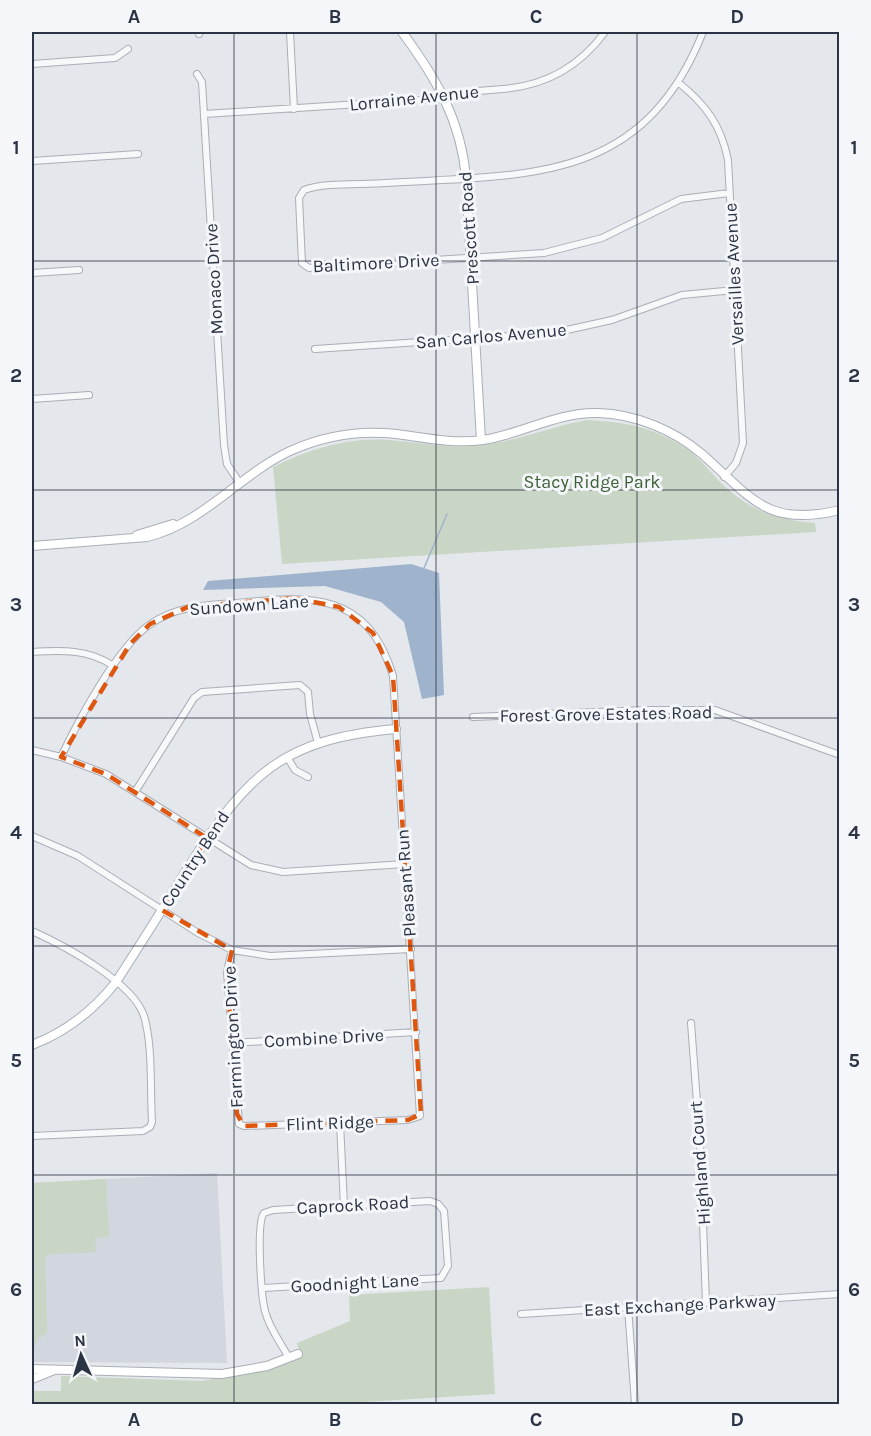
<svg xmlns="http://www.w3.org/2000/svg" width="871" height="1436" font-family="Karla,sans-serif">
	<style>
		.built { fill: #d2d6de }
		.green { fill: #c9d6c5 }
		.water { fill: #9fb4cc }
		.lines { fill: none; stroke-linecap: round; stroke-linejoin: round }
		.stream { stroke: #9fb4cc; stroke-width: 1.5 }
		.street-casing { stroke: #a9aeb7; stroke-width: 8 }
		.secondary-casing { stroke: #a9aeb7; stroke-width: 10 }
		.street { stroke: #f7f8fa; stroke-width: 6 }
		.secondary { stroke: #fff; stroke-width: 8 }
		.marked { fill: none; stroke: #df570f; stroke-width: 4.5; stroke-dasharray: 12 8; stroke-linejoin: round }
		.grid { fill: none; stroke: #2b3445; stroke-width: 1.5; stroke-opacity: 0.55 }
		.labels { text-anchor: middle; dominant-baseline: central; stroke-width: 6; stroke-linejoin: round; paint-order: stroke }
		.street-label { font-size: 18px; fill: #2b3445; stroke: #f4f6f9 }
		.park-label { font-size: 18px; fill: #3f6138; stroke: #f4f6f9 }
		.neatline { fill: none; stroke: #2b3445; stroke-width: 2 }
		.grid-label { font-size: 20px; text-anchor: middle; font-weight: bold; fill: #2b3445 }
	</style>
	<rect width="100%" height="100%" fill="#e4e7ec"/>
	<path class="built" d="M 217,1173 L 227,1363 L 32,1362 L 32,1183 Z"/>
	<path class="green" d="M 587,420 C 626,422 654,427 687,449 C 700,458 709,471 720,482 C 749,510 775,520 815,523 L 816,532 L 282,564 L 273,467 C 309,449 348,437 388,440 C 416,442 443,448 471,446 C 510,444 548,427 587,420 Z
		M 106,1179 L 109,1237 L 95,1238 L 96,1252 L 50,1254 L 45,1258 L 47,1333 L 37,1340 L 32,1352 L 32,1183 Z
		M 489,1287 L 495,1394 L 331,1404 L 32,1404 L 32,1391 L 61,1391 L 61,1376 L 201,1381 L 247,1373 L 300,1356 L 297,1343 L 350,1321 L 349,1295 Z"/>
	<path class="water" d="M 411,564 L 439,573 L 444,695 L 422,699 L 404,622 L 381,602 L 325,586 L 203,590 L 208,581 Z"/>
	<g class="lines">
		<path class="stream" d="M 424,568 L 447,514"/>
		<defs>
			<path id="street" d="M 290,32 L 294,109
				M 703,32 C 642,186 525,174 386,183 C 362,185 325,182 304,190 L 299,198 L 302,263 L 309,268 L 544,253 L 602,238 L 681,199 L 729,193
				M 199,34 L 199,32
				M 32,64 L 115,58 L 128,49
				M 197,74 L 202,82 L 224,445 L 227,464 L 239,482
				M 679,83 C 706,105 721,125 728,160 L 743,443 L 736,463 L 724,477
				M 204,114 L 438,99 C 460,91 480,91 502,89 C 545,86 580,66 605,32
				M 32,161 L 138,154
				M 32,273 L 79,270
				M 315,349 L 553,333 L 612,320 L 682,295 L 735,290
				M 32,399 L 89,395
				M 32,652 C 62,650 88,649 114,666
				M 473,717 L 647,710 L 715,710 L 840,755
				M 32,750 L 61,757 L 106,774 L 251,865 L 283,872 L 405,864
				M 61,757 C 78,721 117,648 149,625 C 175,606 205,605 236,603 C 310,596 367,590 393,676 L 420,1116 L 408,1120 L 244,1126 L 239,1124 L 227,972 L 232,950
				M 287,757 L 295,770 L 308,777
				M 135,792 L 194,698 L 202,692 L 300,685 L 308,692 L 310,714 L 318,743
				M 32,836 L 78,856 L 198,933 L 232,950 L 270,956 L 411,949
				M 32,931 C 63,945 133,982 144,1016 C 153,1046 150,1089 152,1122 L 150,1127 L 143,1131 L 32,1136
				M 691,1023 L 700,1142 L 706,1303
				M 232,1043 L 416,1032
				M 340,1123 L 344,1206
				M 263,1288 L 441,1278 L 448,1266 L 444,1211 L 438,1204 L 430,1201 L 273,1210 L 264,1213 C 256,1223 261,1295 265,1311 C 269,1328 281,1343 289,1358
				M 628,1307 L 635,1404
				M 521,1314 L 840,1294"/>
			<path id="secondary" d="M 402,32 C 436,78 461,120 466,178 L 481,440
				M 137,535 L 173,524
				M 32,546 L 147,537 C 204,523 239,475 290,451 C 323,436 361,430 397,434 C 426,438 454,444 483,440 C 522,434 557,412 598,413 C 635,414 674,430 702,454 C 751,497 766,528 840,510
				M 32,1045 C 66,1032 93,1011 116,982 C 140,945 164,907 187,869 C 247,775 281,739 396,729
				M 32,1369 L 222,1374 L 267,1366 L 298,1354
				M 32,1379 L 54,1370"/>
		</defs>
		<use href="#street" class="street-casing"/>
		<use href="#secondary" class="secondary-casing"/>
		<use href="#street" class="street"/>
		<use href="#secondary" class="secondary"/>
	</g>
	<path class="marked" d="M 294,598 L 339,607 L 373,633 L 393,676 L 421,1114 L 408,1120 L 244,1126 L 237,1114 L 227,972 L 232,950 L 162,910 L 207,838 L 106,774 L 61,757 L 130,644 L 150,624 L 188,607 Z"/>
	<path class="grid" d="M 234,32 L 234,1404M 436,32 L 436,1404M 637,32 L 637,1404M 32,261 L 840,261M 32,490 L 840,490M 32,718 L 840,718M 32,946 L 840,946M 32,1175 L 840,1175"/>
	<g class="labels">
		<g class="street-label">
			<text transform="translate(414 98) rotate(-6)">Lorraine Avenue</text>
			<text transform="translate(469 228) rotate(-94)">Prescott Road</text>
			<text transform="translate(376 263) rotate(-3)">Baltimore Drive</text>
			<text transform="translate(734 274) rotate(-93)">Versailles Avenue</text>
			<text transform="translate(214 279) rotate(-93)">Monaco Drive</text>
			<text transform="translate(491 336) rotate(-5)">San Carlos Avenue</text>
			<text transform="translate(249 605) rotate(-4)">Sundown Lane</text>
			<text transform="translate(606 714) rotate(-1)">Forest Grove Estates Road</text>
			<text transform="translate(195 859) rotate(-57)">Country Bend</text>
			<text transform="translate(406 883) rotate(-94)">Pleasant Run</text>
			<text transform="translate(233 1037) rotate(-93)">Farmington Drive</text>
			<text transform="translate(324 1038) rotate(-3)">Combine Drive</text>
			<text transform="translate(330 1123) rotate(-2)">Flint Ridge</text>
			<text transform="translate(700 1163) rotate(-94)">Highland Court</text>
			<text transform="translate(353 1205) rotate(-3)">Caprock Road</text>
			<text transform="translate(355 1283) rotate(-3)">Goodnight Lane</text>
			<text transform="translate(680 1305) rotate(-3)">East Exchange Parkway</text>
		</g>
		<g class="park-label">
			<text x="592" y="482">Stacy Ridge Park</text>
		</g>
	</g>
	<rect width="871" height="1436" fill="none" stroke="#f4f6f9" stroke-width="66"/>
	<g transform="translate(81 1355) rotate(356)" stroke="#f4f6f9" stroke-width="4.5" paint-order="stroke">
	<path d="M0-4.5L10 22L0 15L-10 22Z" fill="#2b3445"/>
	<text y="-9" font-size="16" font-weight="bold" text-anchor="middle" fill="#2b3445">N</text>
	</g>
	<rect x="33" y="33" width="805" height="1370" class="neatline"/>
	<g class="grid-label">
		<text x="134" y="23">A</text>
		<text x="335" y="23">B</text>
		<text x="536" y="23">C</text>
		<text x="737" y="23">D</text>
		<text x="16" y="154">1</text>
		<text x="854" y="154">1</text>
		<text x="16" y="382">2</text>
		<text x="854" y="382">2</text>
		<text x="16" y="611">3</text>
		<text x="854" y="611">3</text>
		<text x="16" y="839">4</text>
		<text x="854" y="839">4</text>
		<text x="16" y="1067">5</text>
		<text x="854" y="1067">5</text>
		<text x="16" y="1296">6</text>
		<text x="854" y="1296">6</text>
		<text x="134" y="1426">A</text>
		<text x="335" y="1426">B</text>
		<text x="536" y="1426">C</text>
		<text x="737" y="1426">D</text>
	</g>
</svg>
